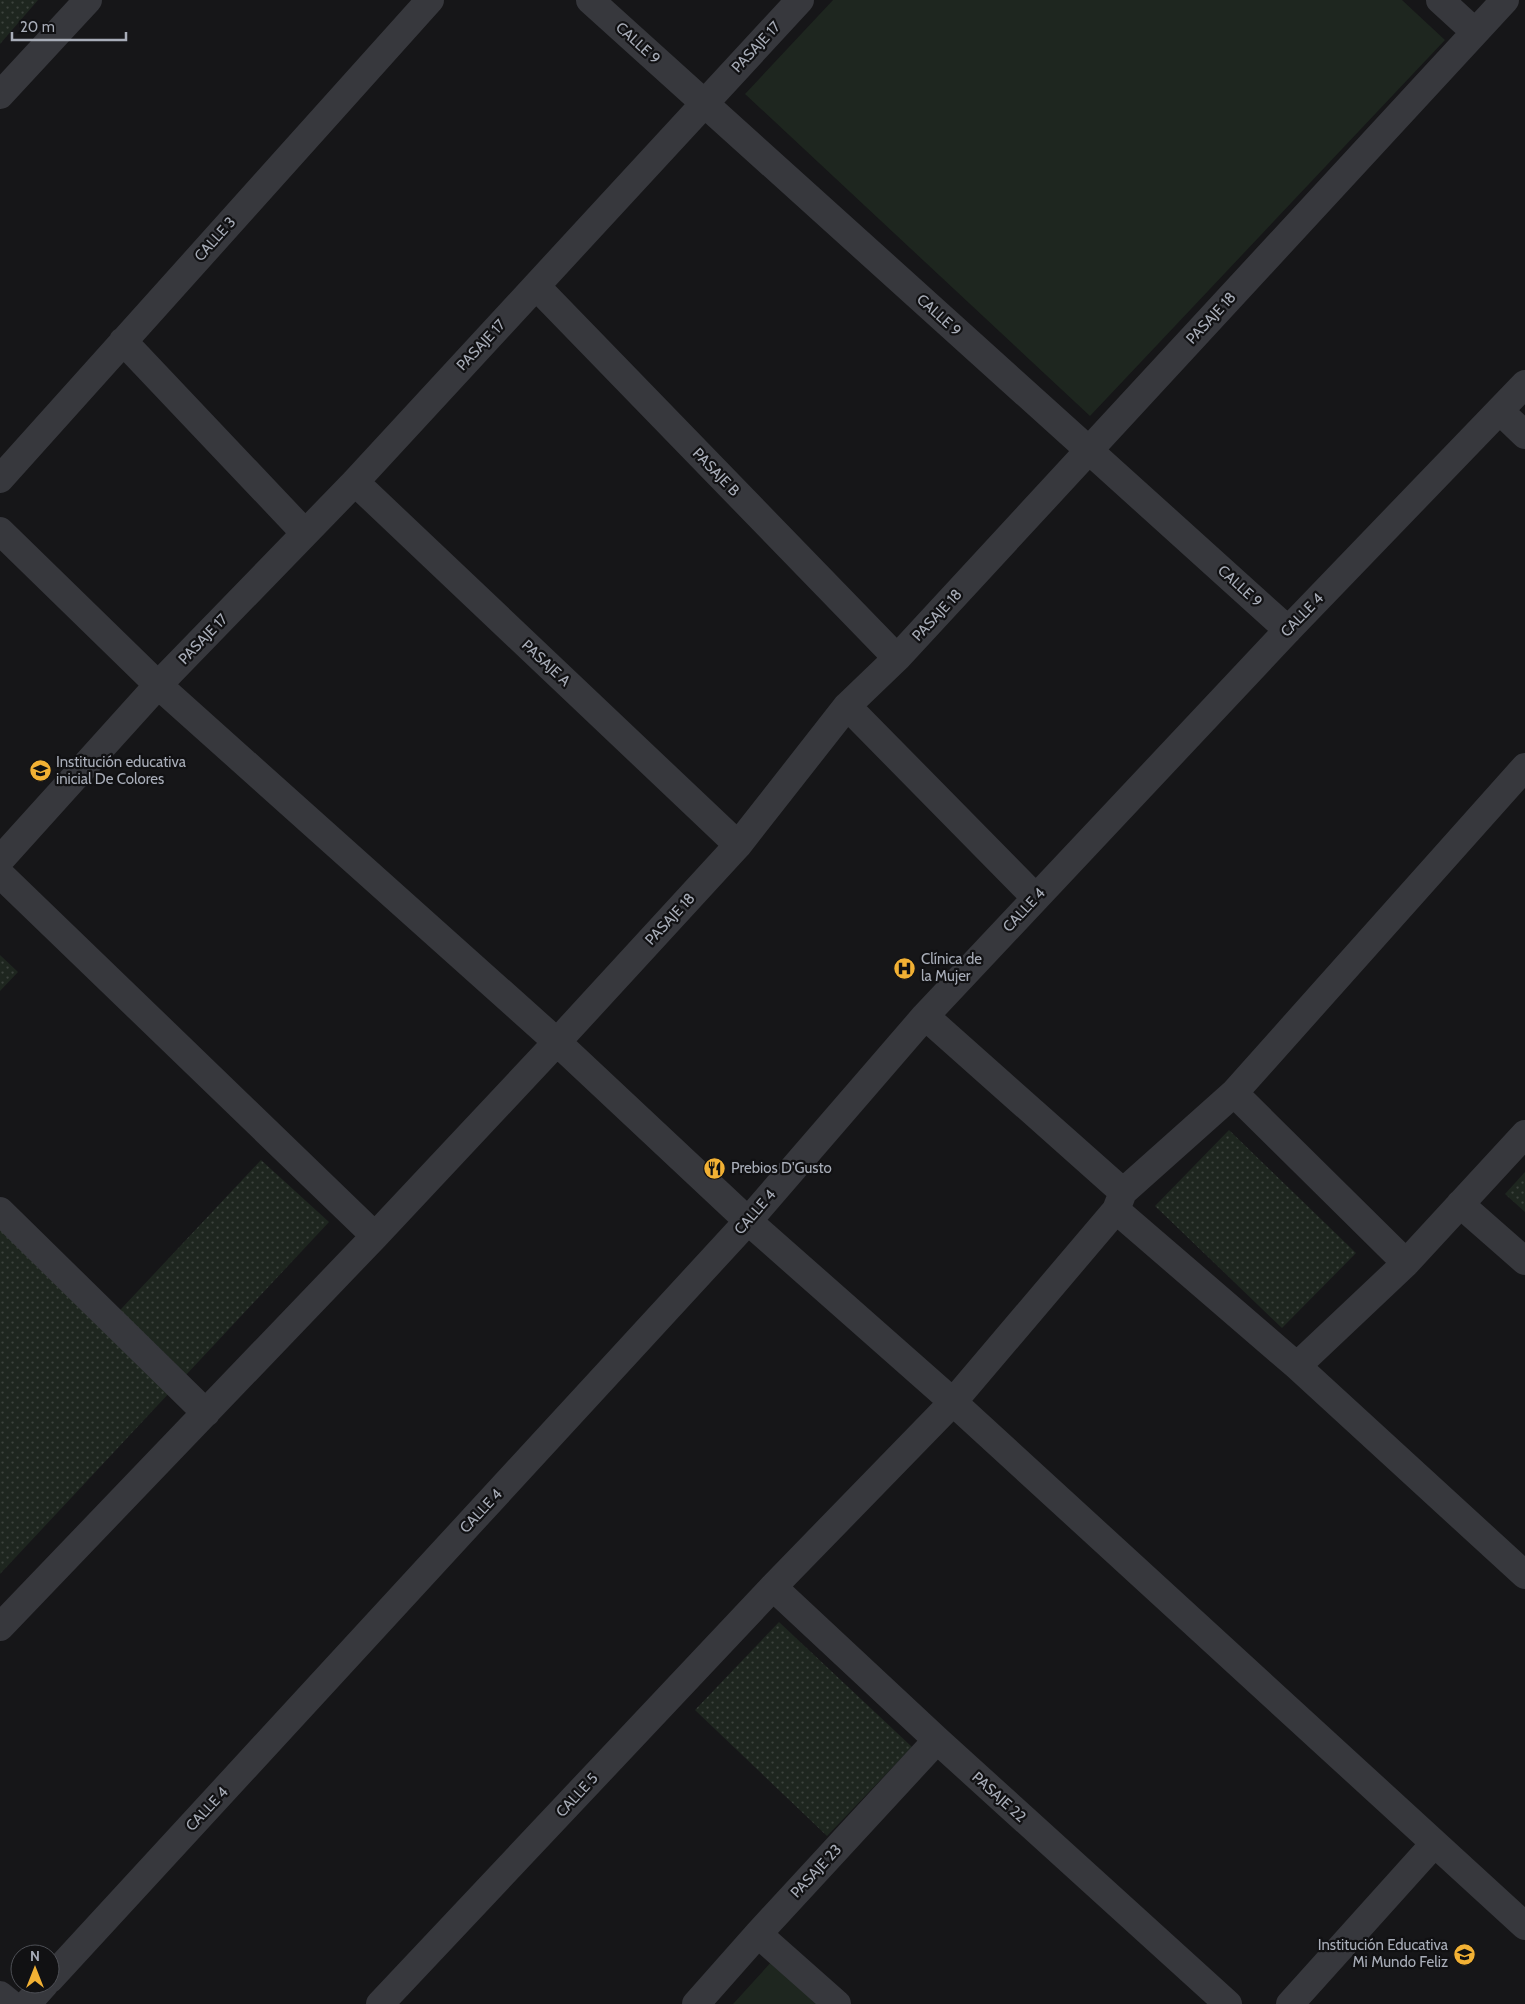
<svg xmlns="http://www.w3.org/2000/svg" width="1525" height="2004" font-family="Cabin,sans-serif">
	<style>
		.grass { fill: #1e261f }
		.park { fill: url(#park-dots) }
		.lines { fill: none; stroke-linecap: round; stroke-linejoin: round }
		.minor { stroke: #37383d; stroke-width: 28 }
		.labels { text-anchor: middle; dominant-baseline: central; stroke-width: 4.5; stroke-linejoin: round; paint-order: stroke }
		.street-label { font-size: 15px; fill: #a8adb8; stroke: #111113 }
		.poi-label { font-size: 15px; fill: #a8adb8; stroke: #111113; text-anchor: start }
	</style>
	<defs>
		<pattern id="park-dots" width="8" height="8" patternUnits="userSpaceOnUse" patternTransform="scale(1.25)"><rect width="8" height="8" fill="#1e261f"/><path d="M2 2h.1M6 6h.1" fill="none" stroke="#3c433d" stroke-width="1.8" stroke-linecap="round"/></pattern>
	</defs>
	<rect width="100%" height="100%" fill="#161618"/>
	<path class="grass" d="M 833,0 L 1402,0 L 1445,40 L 1090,416 L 745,94 Z
		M 773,1960 L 824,2004 L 733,2004 Z"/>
	<path class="park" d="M 0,0 L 38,0 L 0,44 Z
		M 0,955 L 18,972 L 0,991 Z
		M 1229,1130 L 1356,1253 L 1282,1328 L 1155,1206 Z
		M 261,1160 L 329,1222 L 0,1574 L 0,1225 L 107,1324 Z
		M 1525,1172 L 1525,1212 L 1505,1194 Z
		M 779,1622 L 912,1747 L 827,1836 L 695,1710 Z"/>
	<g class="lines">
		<path class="minor" d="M 590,0 L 1288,630
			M 1440,0 L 1475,32
			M 0,95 L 88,0
			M 536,286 L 897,658
			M 123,341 L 305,533
			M 1500,411 L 1525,435
			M 0,479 L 430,0
			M 355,482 L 738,845
			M 0,531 L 158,685 L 557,1042 L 748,1221 L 953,1402 L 1525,1926
			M 847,706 L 1036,898
			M 0,860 L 158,685 L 355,482 L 800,0
			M 0,874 L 375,1236
			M 925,1016 L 1123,1192
			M 1234,1093 L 1406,1263
			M 1460,1204 L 1525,1261
			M 1116,1210 L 1297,1366 L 1525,1575
			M 0,1211 L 206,1413
			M 1297,1366 L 1406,1263 L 1525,1134
			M 773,1587 L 937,1740 L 1228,2004
			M 0,1627 L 375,1236 L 557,1042 L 738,845 L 847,706 L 897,658 L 1505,0
			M 758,1934 L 837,2004
			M 50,1979 L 748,1221 L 925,1016 L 1288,630 L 1525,384
			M 0,1995 L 11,2004
			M 27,2004 L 45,1984
			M 380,2004 L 773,1587 L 953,1402 L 1116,1210 L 1123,1192 L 1234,1093 L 1525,767
			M 696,2004 L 758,1934 L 937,1740
			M 1290,2004 L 1434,1844"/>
	</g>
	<defs>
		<symbol id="school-disc" viewBox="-11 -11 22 22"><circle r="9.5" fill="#f2b134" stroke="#111113"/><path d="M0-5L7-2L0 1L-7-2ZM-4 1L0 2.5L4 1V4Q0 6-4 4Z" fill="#111"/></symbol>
		<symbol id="hospital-disc" viewBox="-11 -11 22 22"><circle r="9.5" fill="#f2b134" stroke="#111113"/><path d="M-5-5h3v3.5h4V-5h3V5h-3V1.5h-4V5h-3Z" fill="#111"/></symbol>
		<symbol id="restaurant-disc" viewBox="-11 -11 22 22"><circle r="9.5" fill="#f2b134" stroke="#111113"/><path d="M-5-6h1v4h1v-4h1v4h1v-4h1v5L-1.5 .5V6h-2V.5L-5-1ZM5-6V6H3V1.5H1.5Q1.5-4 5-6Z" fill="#111"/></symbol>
	</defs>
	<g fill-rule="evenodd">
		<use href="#school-disc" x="28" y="758" width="25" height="25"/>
		<use href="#hospital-disc" x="892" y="956" width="25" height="25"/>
		<use href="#restaurant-disc" x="702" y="1156" width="25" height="25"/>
		<use href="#school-disc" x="1452" y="1942" width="25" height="25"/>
	</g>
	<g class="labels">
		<g class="street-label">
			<text transform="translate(638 43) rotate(42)">CALLE 9</text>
			<text transform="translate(756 47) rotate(-47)">PASAJE 17</text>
			<text transform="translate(215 239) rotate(-48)">CALLE 3</text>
			<text transform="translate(939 315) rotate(42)">CALLE 9</text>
			<text transform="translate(1211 318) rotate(-47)">PASAJE 18</text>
			<text transform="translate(481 345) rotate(-47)">PASAJE 17</text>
			<text transform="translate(716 472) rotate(46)">PASAJE B</text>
			<text transform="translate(1240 586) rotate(42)">CALLE 9</text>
			<text transform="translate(937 615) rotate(-47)">PASAJE 18</text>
			<text transform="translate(1302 615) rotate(-46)">CALLE 4</text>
			<text transform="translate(203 639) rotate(-46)">PASAJE 17</text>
			<text transform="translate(546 663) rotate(43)">PASAJE A</text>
			<text transform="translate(1024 910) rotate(-47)">CALLE 4</text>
			<text transform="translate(670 919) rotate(-47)">PASAJE 18</text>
			<text transform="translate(755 1212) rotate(-49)">CALLE 4</text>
			<text transform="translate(481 1511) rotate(-47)">CALLE 4</text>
			<text transform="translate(577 1795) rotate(-47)">CALLE 5</text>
			<text transform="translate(999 1797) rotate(42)">PASAJE 22</text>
			<text transform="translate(207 1809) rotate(-47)">CALLE 4</text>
			<text transform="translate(816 1871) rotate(-47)">PASAJE 23</text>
		</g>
		<g class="poi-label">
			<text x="56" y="762">Institución educativa<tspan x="56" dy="17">inicial De Colores</tspan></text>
			<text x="921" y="959">Clínica de<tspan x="921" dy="17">la Mujer</tspan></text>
			<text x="731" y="1168">Prebios D'Gusto</text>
			<text x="1448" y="1945" text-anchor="end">Institución Educativa<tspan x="1448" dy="17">Mi Mundo Feliz</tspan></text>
		</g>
	</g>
	<g transform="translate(35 1969)"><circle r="24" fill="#111113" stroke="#4d4f55"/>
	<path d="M0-4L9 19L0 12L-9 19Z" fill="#f2b134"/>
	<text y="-8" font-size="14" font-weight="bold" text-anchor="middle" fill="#a8adb8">N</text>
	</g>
	<path d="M12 32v8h114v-8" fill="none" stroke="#a8adb8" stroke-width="2.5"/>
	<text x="20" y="32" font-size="15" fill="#a8adb8" stroke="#111113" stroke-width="4" paint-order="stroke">20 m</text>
</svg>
